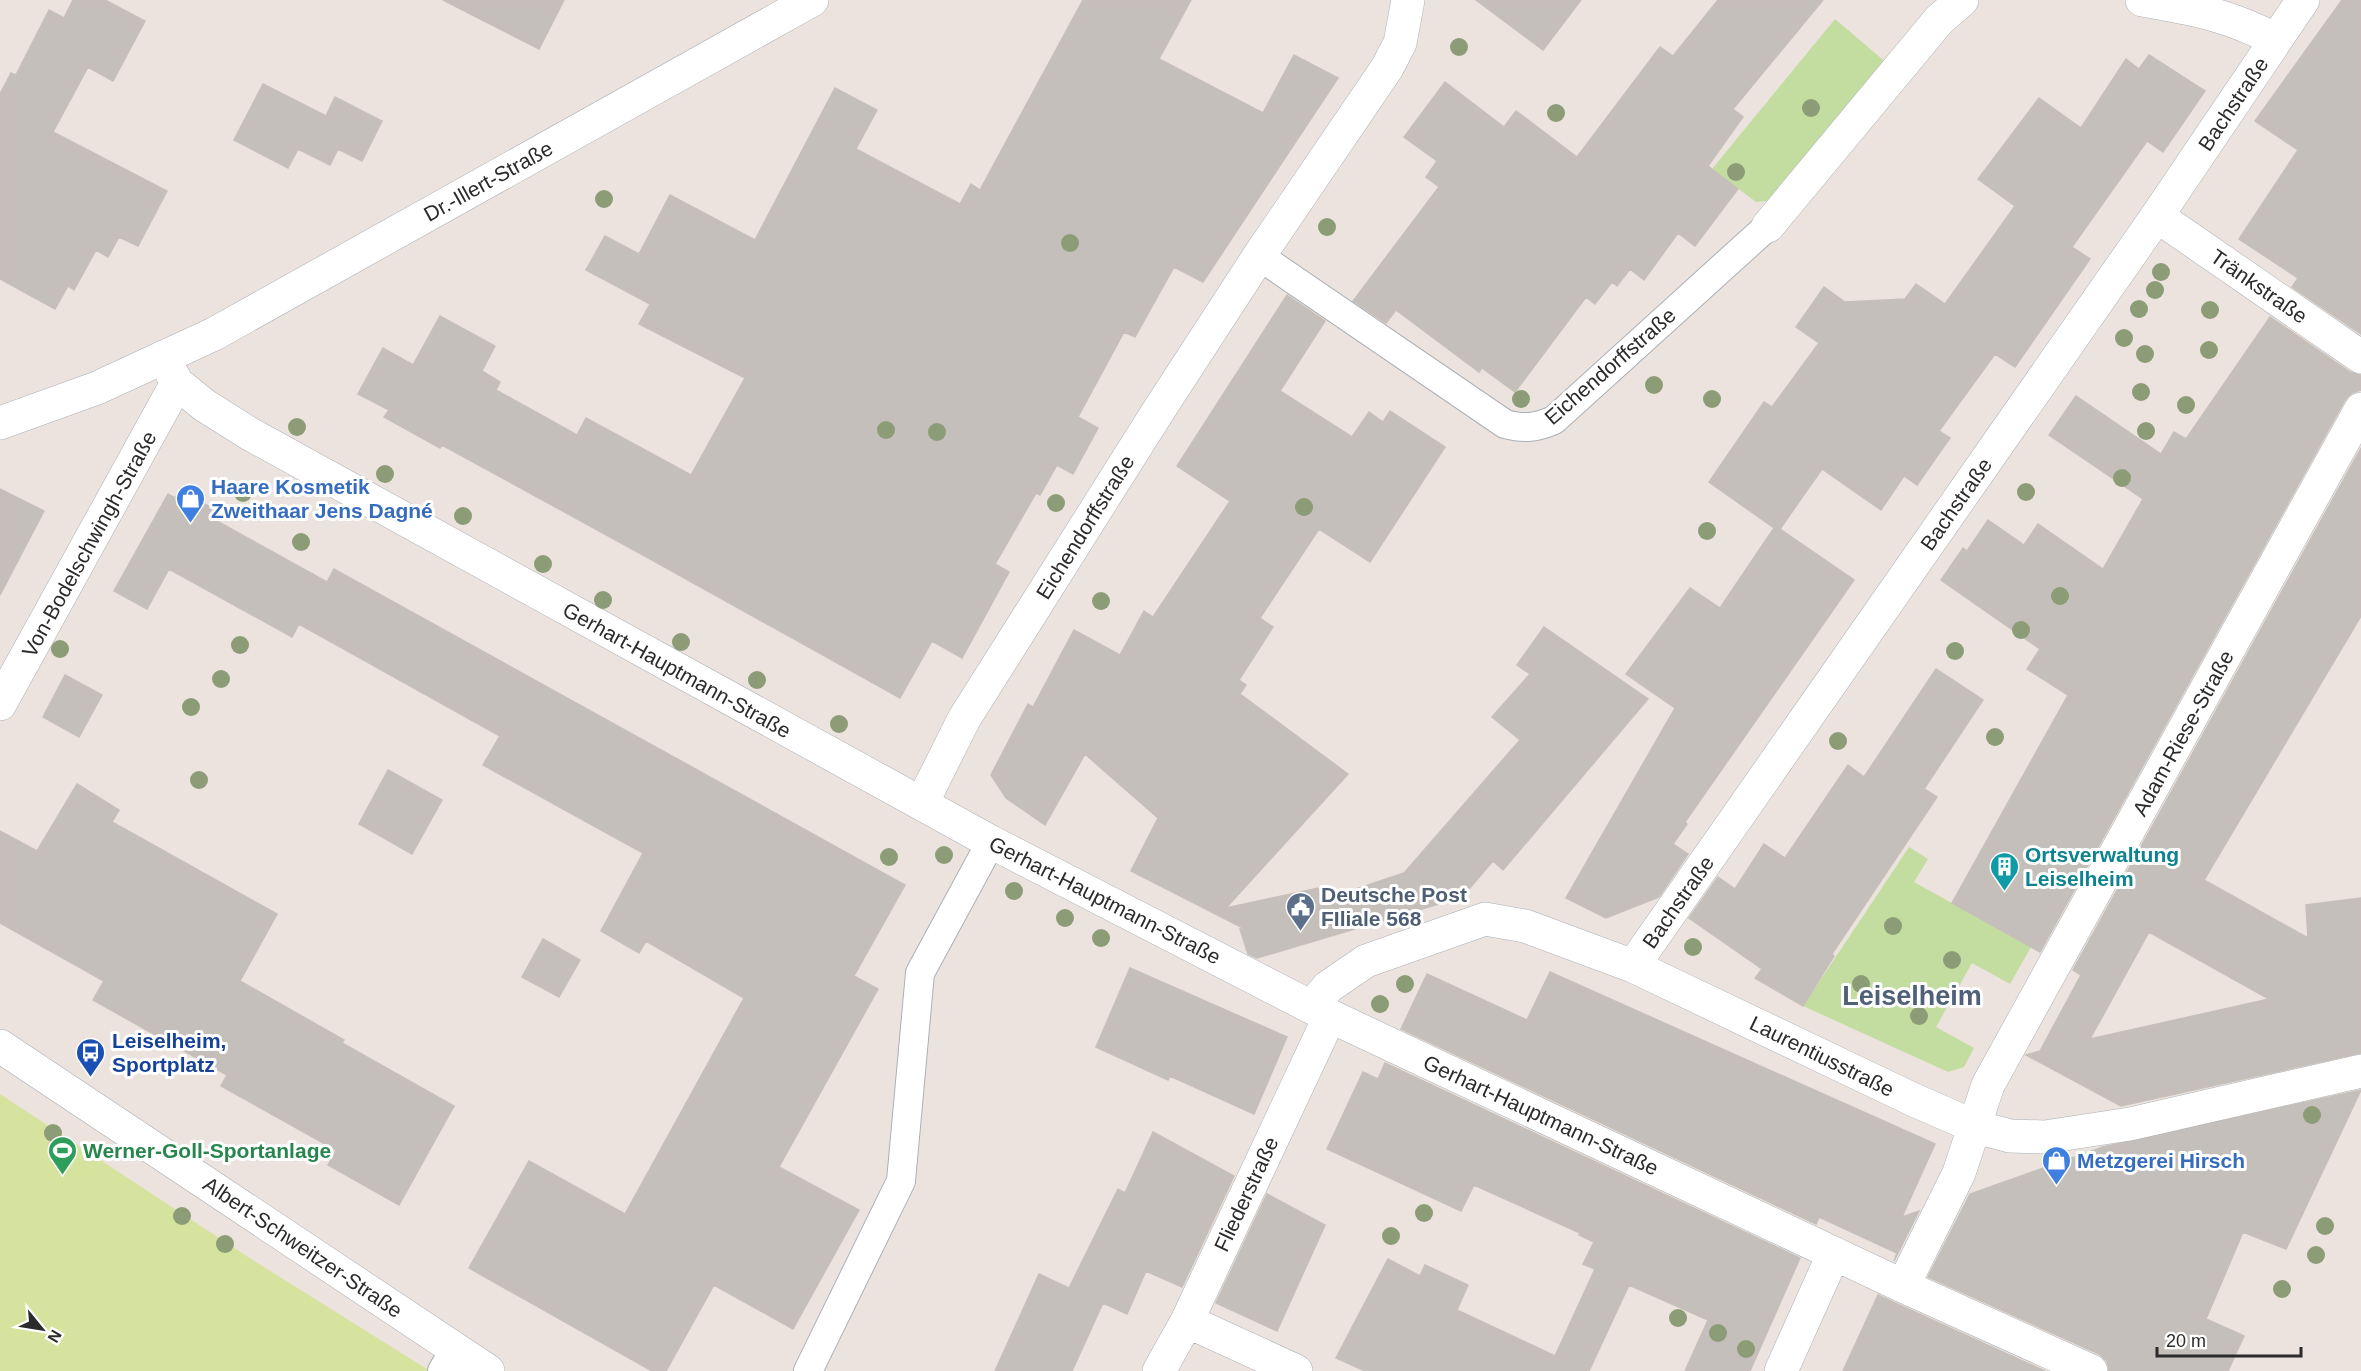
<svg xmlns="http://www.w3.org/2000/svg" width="2361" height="1371" font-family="Helvetica,sans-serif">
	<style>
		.green { fill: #c3dda1 }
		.pitch { fill: #d5e39e }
		.building { fill: #c4bfba; stroke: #c7bfb9; stroke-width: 1.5; fill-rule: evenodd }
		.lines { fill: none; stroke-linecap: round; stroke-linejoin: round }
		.service-casing { stroke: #abb0b6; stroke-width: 30 }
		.minor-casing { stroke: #abb0b6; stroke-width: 34 }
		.service { stroke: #fff; stroke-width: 28 }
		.minor { stroke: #fff; stroke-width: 33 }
		.tree { fill: #8c9c77 }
		.labels { text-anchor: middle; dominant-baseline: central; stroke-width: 6; stroke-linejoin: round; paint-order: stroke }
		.street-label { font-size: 21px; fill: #2b2b2b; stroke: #fff }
		.shop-label { font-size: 21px; font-weight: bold; fill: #366cbe; stroke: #fff; text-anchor: start }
		.culture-label { font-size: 21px; font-weight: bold; fill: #0d838f; stroke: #fff; text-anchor: start }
		.service-label { font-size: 21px; font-weight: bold; fill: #4e5e75; stroke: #fff; text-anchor: start }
		.transit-label { font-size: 21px; font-weight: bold; fill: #164399; stroke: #fff; text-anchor: start }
		.leisure-label { font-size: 21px; font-weight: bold; fill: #27864d; stroke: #fff; text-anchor: start }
		.district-label { font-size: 27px; font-weight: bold; fill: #506078; stroke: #fff }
	</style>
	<rect width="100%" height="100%" fill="#ece3df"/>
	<path class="green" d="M 1835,19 L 1888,64 L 1776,200 L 1756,202 L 1712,169 Z
		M 1909,847 L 1928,859 L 1914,882 L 2031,947 L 2010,984 L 1972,963 L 1936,1027 L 1974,1048 L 1964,1067 L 1948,1072 L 1803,1006 Z"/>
	<path class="pitch" d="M 0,1094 L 248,1257 L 430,1371 L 0,1371 Z"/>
	<path class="building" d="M 73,0 L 105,0 L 145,21 L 113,81 L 88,67 L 53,132 L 167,191 L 138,246 L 119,237 L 108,257 L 96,250 L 74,290 L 68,286 L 55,309 L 0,279 L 0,94 L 11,73 L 16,75 L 49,10 L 64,18 Z
		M 443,0 L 564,0 L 539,49 Z
		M 1083,0 L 1191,0 L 1159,59 L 1263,113 L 1294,55 L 1338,78 L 1203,282 L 1174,267 L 1135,337 L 1124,332 L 1078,417 L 1098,428 L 1073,474 L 1057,465 L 1040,495 L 1036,493 L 995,564 L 1009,572 L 962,658 L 932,641 L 900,698 L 643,555 L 442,445 L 440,448 L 384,417 L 389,410 L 358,394 L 383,348 L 413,365 L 440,316 L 495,346 L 482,371 L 500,382 L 496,390 L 577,435 L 586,418 L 691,475 L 745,378 L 639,324 L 650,304 L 586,270 L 605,236 L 639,254 L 670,195 L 755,240 L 835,88 L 877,110 L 856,149 L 960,204 L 971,184 L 980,190 Z
		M 1476,0 L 1581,0 L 1543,50 Z
		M 1718,0 L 1823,0 L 1733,109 L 1743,117 L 1708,166 L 1738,189 L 1695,246 L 1678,233 L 1644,280 L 1630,269 L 1617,286 L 1612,282 L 1595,304 L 1586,297 L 1515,392 L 1482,368 L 1479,372 L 1396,310 L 1386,323 L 1353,301 L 1439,187 L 1426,177 L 1437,161 L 1404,137 L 1445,82 L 1504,127 L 1516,111 L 1577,157 L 1660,47 L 1673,56 Z
		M 2342,0 L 2361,0 L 2361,334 L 2292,287 L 2298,278 L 2239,239 L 2298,150 L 2255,121 Z
		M 2149,55 L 2205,91 L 2163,152 L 2147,141 L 2072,247 L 2090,259 L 2015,367 L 1995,354 L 1939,431 L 1950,438 L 1917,485 L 1904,476 L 1881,510 L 1822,469 L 1780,529 L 1854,580 L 1685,822 L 1687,824 L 1673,844 L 1688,854 L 1659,897 L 1606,918 L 1566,898 L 1675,708 L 1626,674 L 1690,588 L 1720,608 L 1774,528 L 1709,482 L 1764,402 L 1772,407 L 1819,343 L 1796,327 L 1824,287 L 1845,302 L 1905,299 L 1916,284 L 1945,304 L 2015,206 L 1978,179 L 2039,98 L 2081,128 L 2126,59 L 2139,69 Z
		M 263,84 L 326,116 L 335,97 L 382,121 L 362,161 L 338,149 L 330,165 L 298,149 L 288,168 L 234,140 Z
		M 1287,295 L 1325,321 L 1280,391 L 1352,437 L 1369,412 L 1383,422 L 1390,411 L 1445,447 L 1370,562 L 1319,529 L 1260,618 L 1273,627 L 1239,680 L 1246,685 L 1240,694 L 1348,774 L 1226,908 L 1318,888 L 1323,900 L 1404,873 L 1520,740 L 1492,717 L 1530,674 L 1517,665 L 1544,627 L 1648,699 L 1503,870 L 1493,861 L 1462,897 L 1257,958 L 1248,954 L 1240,929 L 1243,928 L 1131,871 L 1158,818 L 1085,754 L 1045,825 L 1006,798 L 991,775 L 1028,704 L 1033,707 L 1074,630 L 1120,655 L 1144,611 L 1153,617 L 1230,501 L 1177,466 Z
		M 2270,317 L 2350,372 L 2361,375 L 2361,390 L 2352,393 L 2345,400 L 2040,952 L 1952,903 L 2068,695 L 2027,669 L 2040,649 L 1941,580 L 1963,548 L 1967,551 L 1988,520 L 2024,545 L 2038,524 L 2103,569 L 2143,499 L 2049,435 L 2076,396 L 2161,454 L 2174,432 L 2186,439 Z
		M 2361,448 L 2361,616 L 2204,880 L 2308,938 L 2306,905 L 2361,898 L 2361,1053 L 2121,1106 L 2026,1055 L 2040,1051 L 2081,975 L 2073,970 ZM 2149,932 L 2269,999 L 2090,1039 Z
		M 0,489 L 44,511 L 0,595 Z
		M 180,490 L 219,512 L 215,520 L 327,582 L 334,569 L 905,885 L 854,976 L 878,989 L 779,1167 L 859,1210 L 793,1329 L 714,1285 L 666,1371 L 652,1371 L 469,1268 L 529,1161 L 625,1214 L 744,998 L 646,941 L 639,953 L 601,931 L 643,853 L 483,765 L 500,736 L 299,624 L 292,637 L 169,569 L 147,609 L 114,591 L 168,494 L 175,498 Z
		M 1936,669 L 1983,700 L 1924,789 L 1937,797 L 1832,954 L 1834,956 L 1803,1006 L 1755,978 L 1762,969 L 1689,918 L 1718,877 L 1735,889 L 1764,844 L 1785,858 L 1848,765 L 1864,777 Z
		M 65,675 L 102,695 L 79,737 L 43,717 Z
		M 388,770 L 442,800 L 412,854 L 359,824 Z
		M 77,784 L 119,810 L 112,822 L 277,914 L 240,981 L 344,1040 L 342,1043 L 454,1106 L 399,1205 L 328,1165 L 336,1150 L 221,1086 L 227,1075 L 93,1000 L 104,981 L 0,923 L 0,831 L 37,851 Z
		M 543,939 L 580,960 L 559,997 L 522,977 Z
		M 1130,968 L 1287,1037 L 1254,1114 L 1170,1076 L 1168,1080 L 1096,1047 Z
		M 1550,972 L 1935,1144 L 1902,1217 L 1919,1211 L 1894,1261 L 1897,1253 L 1819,1217 L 1816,1224 L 1401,1029 L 1427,974 L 1527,1020 Z
		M 1385,1063 L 1800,1258 L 1750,1371 L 1685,1371 L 1708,1320 L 1629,1285 L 1589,1371 L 1365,1371 L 1336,1358 L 1388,1259 L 1420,1276 L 1425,1265 L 1468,1285 L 1457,1310 L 1555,1356 L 1595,1269 L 1583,1264 L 1594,1242 L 1579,1235 L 1580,1233 L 1474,1185 L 1461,1211 L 1327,1149 L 1363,1072 L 1378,1079 Z
		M 2361,1090 L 2286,1249 L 2243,1232 L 2206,1319 L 2244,1336 L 2228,1371 L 2109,1371 L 2107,1361 L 2099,1354 L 1928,1277 L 1970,1194 L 2103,1147 Z
		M 1153,1132 L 1234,1176 L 1182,1287 L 1146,1271 L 1127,1314 L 1103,1303 L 1072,1371 L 995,1371 L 1039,1274 L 1069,1288 L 1118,1189 L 1125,1193 Z
		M 1267,1194 L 1325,1225 L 1277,1331 L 1216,1303 Z
		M 1878,1295 L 1895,1303 L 2045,1371 L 1843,1371 Z"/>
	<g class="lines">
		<defs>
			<path id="service" d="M 1259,256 L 1505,424 C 1524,429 1536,428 1554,420 L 1768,226
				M 442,1371 L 455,1349
				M 808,1371 L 901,1181 L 920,973 L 991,842"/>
			<path id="minor" d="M 2142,0 C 2194,9 2229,15 2276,40
				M 2157,216 L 2361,357
				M 1768,226 L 1939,20 L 1962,0
				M 163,357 L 177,383 L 204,405 L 250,434 L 991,842 L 1311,1007 L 1903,1286 L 2091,1371
				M 0,423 L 97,388 L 214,334 L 812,0
				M 0,704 L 177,383
				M 922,803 L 964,719 L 1157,413 L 1259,256 L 1387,68 L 1400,43 L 1408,0
				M 1633,966 L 2157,216 L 2303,0
				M 1311,1007 L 1328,987 L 1366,961 L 1485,919 L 1525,926 L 1633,966 L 1914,1100 L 1976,1127 L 2010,1136 L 2045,1137 L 2130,1124 L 2361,1071
				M 0,1046 L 488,1371
				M 1903,1286 L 1959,1173 L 1988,1085 L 2361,409
				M 1187,1321 L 1296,1371
				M 1159,1371 L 1187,1321 L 1330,1016
				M 1781,1371 L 1834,1253"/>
		</defs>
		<use href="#service" class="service-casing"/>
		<use href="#minor" class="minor-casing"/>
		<use href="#service" class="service"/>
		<use href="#minor" class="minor"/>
	</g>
	<g class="tree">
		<circle cx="1459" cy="47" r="9"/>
		<circle cx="1811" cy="108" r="9"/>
		<circle cx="1556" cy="113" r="9"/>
		<circle cx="1736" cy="172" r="9"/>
		<circle cx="604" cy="199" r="9"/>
		<circle cx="1327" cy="227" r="9"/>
		<circle cx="1070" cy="243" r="9"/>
		<circle cx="2161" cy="272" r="9"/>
		<circle cx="2155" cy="290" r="9"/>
		<circle cx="2139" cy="309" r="9"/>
		<circle cx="2210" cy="310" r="9"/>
		<circle cx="2124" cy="338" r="9"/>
		<circle cx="2209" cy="350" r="9"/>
		<circle cx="2145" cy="354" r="9"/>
		<circle cx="1654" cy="385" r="9"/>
		<circle cx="2141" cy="392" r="9"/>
		<circle cx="1521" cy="399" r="9"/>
		<circle cx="1712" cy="399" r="9"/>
		<circle cx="2186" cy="405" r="9"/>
		<circle cx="297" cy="427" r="9"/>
		<circle cx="886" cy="430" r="9"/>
		<circle cx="2146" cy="431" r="9"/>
		<circle cx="937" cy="432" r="9"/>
		<circle cx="385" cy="474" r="9"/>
		<circle cx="2122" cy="478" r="9"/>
		<circle cx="2026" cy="492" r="9"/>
		<circle cx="243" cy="493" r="9"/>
		<circle cx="1056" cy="503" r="9"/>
		<circle cx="1304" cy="507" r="9"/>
		<circle cx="463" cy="516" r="9"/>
		<circle cx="1707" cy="531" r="9"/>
		<circle cx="301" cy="542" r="9"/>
		<circle cx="543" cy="564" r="9"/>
		<circle cx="2060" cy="596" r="9"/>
		<circle cx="603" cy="600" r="9"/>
		<circle cx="1101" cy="601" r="9"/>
		<circle cx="2021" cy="630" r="9"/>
		<circle cx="681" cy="642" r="9"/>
		<circle cx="240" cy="645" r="9"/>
		<circle cx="60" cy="649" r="9"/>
		<circle cx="1955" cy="651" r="9"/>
		<circle cx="221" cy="679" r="9"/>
		<circle cx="757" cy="680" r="9"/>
		<circle cx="191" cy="707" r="9"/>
		<circle cx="839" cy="724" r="9"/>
		<circle cx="1995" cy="737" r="9"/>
		<circle cx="1838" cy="741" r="9"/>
		<circle cx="199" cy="780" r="9"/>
		<circle cx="944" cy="855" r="9"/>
		<circle cx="889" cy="857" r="9"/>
		<circle cx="1014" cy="891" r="9"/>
		<circle cx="1065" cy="918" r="9"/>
		<circle cx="1893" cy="926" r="9"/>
		<circle cx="1101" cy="938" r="9"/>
		<circle cx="1693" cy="947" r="9"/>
		<circle cx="1952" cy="960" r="9"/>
		<circle cx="1405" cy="984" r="9"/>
		<circle cx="1861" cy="984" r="9"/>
		<circle cx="1380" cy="1004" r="9"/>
		<circle cx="1919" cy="1016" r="9"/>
		<circle cx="2312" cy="1115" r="9"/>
		<circle cx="53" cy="1133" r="9"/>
		<circle cx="1424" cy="1213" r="9"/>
		<circle cx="182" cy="1216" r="9"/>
		<circle cx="2325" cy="1226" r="9"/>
		<circle cx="1391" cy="1236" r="9"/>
		<circle cx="225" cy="1244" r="9"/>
		<circle cx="2316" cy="1255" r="9"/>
		<circle cx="2282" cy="1289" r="9"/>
		<circle cx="1678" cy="1318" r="9"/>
		<circle cx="1718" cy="1333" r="9"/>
		<circle cx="1746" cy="1349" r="9"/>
	</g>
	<defs>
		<symbol id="shop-pin" viewBox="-11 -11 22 30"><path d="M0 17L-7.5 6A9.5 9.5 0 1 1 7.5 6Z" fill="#3f7fe0" stroke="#fff"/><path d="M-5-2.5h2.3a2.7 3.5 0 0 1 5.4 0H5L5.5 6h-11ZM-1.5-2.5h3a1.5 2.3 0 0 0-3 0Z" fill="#fff"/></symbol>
		<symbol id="building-pin" viewBox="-11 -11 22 30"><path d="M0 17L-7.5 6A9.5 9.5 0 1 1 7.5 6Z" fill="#0f9aa8" stroke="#fff"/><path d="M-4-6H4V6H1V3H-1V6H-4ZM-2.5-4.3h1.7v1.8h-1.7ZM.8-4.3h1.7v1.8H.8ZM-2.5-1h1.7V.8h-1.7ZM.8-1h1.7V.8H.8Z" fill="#fff"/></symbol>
		<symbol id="civic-pin" viewBox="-11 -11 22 30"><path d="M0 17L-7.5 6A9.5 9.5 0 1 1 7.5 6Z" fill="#5c6f8a" stroke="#fff"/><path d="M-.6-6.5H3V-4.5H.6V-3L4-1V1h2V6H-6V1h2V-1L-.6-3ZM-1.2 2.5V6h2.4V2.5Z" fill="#fff"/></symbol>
		<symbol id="bus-pin" viewBox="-11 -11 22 30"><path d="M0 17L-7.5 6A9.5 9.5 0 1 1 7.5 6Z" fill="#1a4fb4" stroke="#fff"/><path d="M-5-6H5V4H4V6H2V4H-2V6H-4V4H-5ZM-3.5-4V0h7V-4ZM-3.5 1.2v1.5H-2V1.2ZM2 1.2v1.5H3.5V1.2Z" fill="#fff"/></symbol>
		<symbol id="stadium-pin" viewBox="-11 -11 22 30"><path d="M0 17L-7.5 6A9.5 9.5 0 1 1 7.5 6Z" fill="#2e9e5b" stroke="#fff"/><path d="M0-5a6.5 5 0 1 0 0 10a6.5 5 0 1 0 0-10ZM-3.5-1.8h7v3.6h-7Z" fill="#fff"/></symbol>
	</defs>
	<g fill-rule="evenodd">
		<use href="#shop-pin" x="174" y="482" width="33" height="45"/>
		<use href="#building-pin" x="1988" y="850" width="33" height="45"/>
		<use href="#civic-pin" x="1284" y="890" width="33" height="45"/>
		<use href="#bus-pin" x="74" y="1036" width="33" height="45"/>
		<use href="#stadium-pin" x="46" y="1134" width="33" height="45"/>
		<use href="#shop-pin" x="2040" y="1144" width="33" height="45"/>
	</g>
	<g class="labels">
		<g class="street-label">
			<text transform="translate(2233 104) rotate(-56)">Bachstraße</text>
			<text transform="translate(488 181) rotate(-29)">Dr.-Illert-Straße</text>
			<text transform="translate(2259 286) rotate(35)">Tränkstraße</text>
			<text transform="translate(1610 366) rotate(-41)">Eichendorffstraße</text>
			<text transform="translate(1956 504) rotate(-55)">Bachstraße</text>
			<text transform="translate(1085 527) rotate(-58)">Eichendorffstraße</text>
			<text transform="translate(89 544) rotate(-61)">Von-Bodelschwingh-Straße</text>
			<text transform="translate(677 670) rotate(29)">Gerhart-Hauptmann-Straße</text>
			<text transform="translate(2183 733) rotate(-61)">Adam-Riese-Straße</text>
			<text transform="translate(1105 900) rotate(27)">Gerhart-Hauptmann-Straße</text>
			<text transform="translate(1678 902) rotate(-55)">Bachstraße</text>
			<text transform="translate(1822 1056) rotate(26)">Laurentiusstraße</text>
			<text transform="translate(1541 1115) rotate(25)">Gerhart-Hauptmann-Straße</text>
			<text transform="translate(1246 1194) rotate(-65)">Fliederstraße</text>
			<text transform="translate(303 1247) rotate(34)">Albert-Schweitzer-Straße</text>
		</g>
		<g class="shop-label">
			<text x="211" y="486">Haare Kosmetik<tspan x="211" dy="24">Zweithaar Jens Dagné</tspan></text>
			<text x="2077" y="1160">Metzgerei Hirsch</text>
		</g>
		<g class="culture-label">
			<text x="2025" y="854">Ortsverwaltung<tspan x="2025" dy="24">Leiselheim</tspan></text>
		</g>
		<g class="service-label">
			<text x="1321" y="894">Deutsche Post<tspan x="1321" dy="24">FIliale 568</tspan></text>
		</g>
		<g class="transit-label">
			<text x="112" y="1040">Leiselheim,<tspan x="112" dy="24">Sportplatz</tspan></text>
		</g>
		<g class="leisure-label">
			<text x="83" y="1150">Werner-Goll-Sportanlage</text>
		</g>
		<g class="district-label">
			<text x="1912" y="996">Leiselheim</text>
		</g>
	</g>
	<g transform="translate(42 1329) rotate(120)" stroke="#ffffff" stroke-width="4.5" paint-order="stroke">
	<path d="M0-4.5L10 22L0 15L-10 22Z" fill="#2b2b2b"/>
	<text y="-9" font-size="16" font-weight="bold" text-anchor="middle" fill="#2b2b2b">N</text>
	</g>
	<path d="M2157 1347v9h144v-9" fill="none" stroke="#2b2b2b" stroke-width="3"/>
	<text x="2166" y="1347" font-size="18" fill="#2b2b2b" stroke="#ffffff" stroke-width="4.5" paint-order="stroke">20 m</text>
</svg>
